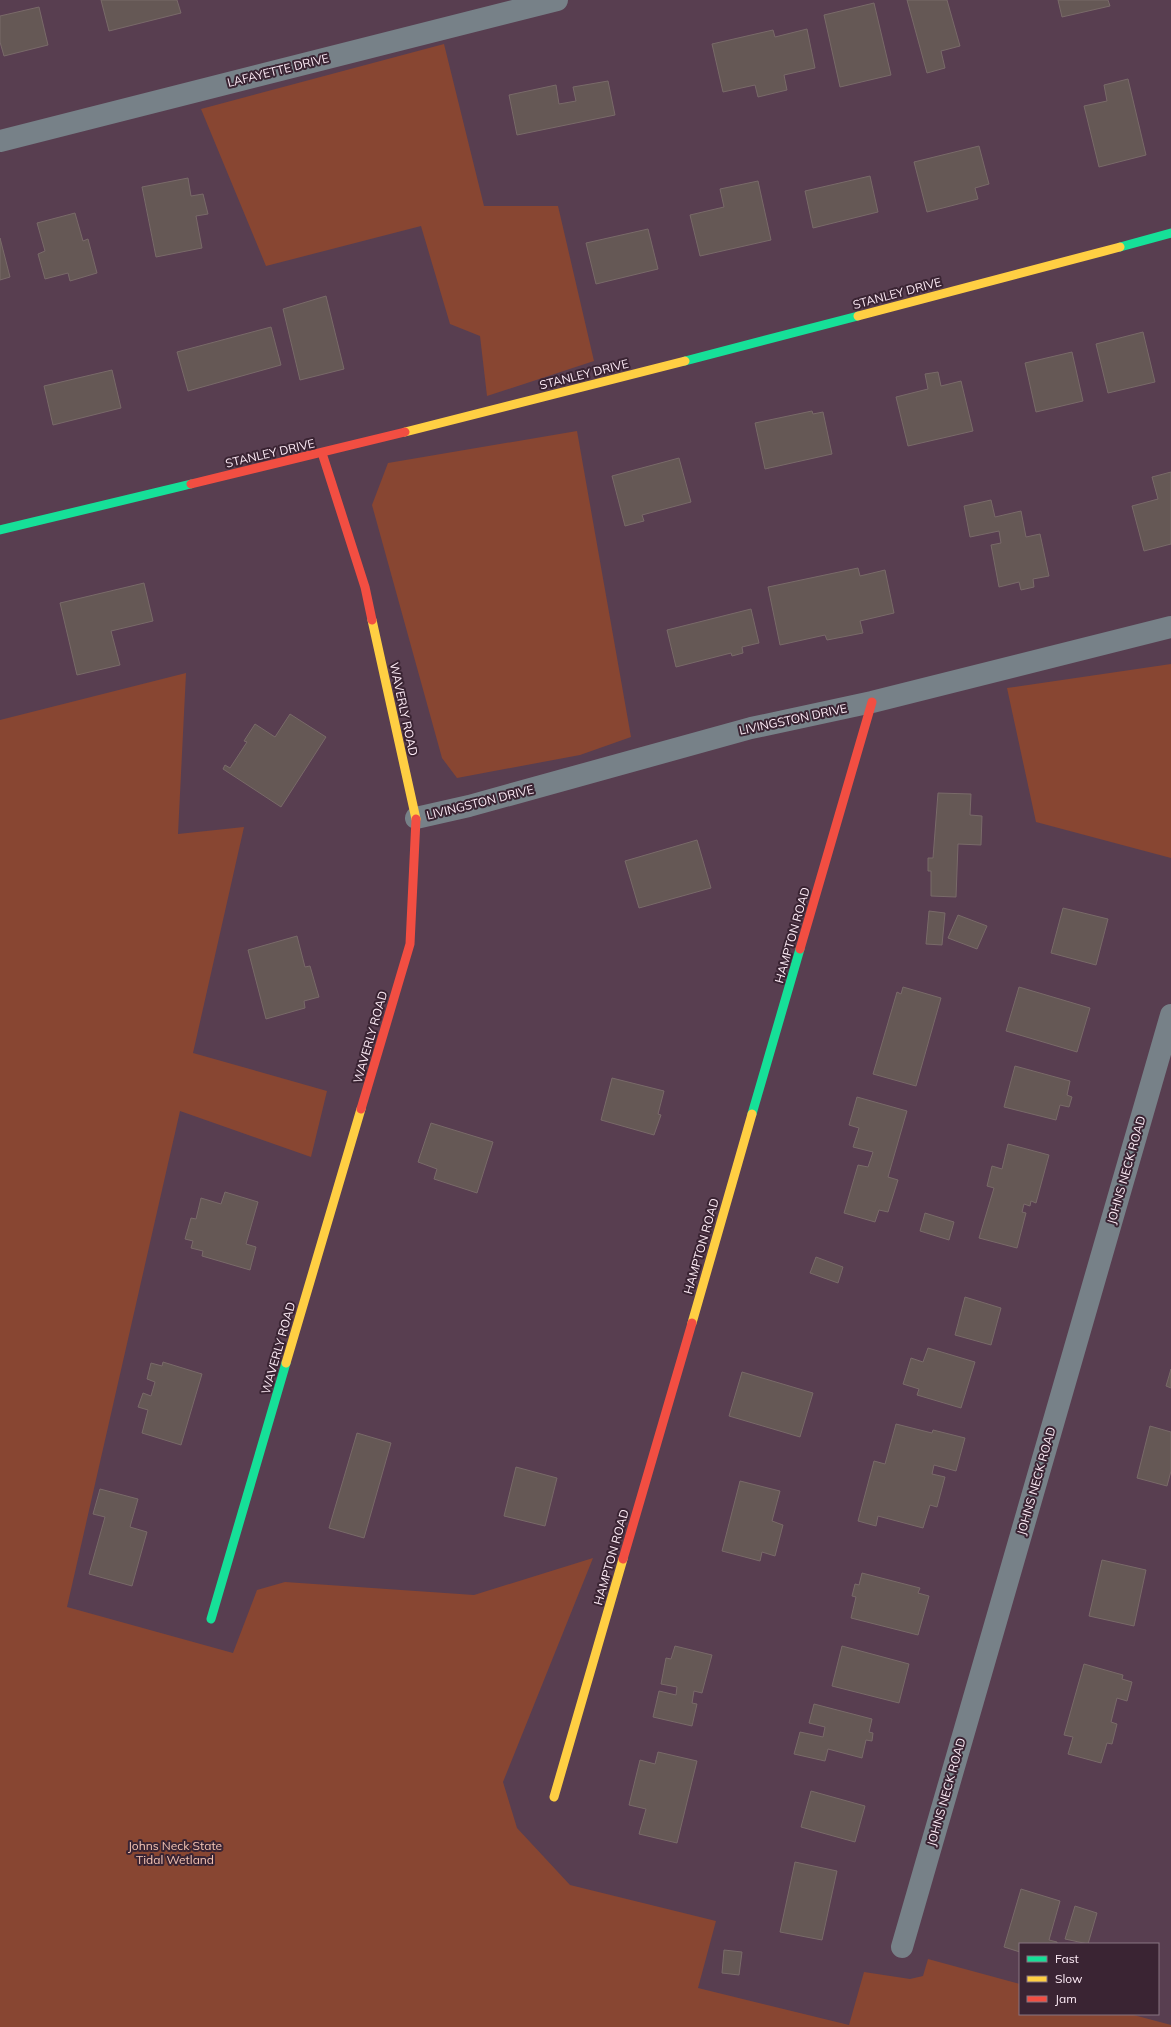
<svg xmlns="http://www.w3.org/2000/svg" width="1171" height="2027" font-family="Mulish,sans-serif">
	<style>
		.green { fill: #884632 }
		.building { fill: #655855; stroke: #796a69 }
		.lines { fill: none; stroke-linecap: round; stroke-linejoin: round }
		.street { stroke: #778188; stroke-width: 22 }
		.fast { stroke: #16e098; stroke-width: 9 }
		.slow { stroke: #ffcf43; stroke-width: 9 }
		.jam { stroke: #f24e42; stroke-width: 9 }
		.labels { text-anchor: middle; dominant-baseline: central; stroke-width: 4; stroke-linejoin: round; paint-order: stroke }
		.street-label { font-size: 12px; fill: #feecf7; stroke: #3a2433 }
		.park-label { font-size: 12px; fill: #f4c4b4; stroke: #3a2433 }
	</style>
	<rect width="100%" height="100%" fill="#583e50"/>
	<path class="green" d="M 444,44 L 484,206 L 558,206 L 594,361 L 487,396 L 480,336 L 450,324 L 421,226 L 266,266 L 201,109 Z
		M 577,431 L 631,737 L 580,755 L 457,778 L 442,758 L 372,505 L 388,463 Z
		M 1171,664 L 1171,858 L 1036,822 L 1007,688 Z
		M 186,673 L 178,834 L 244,827 L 193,1053 L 327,1091 L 311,1157 L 180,1111 L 67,1607 L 233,1653 L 257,1590 L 285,1582 L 474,1595 L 593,1558 L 503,1782 L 517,1828 L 570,1885 L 716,1921 L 698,1988 L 849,2025 L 864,1972 L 910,1979 L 923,1976 L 928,1959 L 1020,1984 L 1020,2014 L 1130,2014 L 1171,2025 L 1171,2027 L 0,2027 L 0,720 Z"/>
	<path class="building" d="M 101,0 L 177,0 L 181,13 L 109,31 Z
		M 907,0 L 947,0 L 960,46 L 941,51 L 945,68 L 927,73 Z
		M 1058,0 L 1108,0 L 1110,6 L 1062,17 Z
		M 874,3 L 891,75 L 840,87 L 824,15 Z
		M 39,7 L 48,45 L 4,56 L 0,42 L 0,16 Z
		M 807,29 L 815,68 L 784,75 L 787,90 L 758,97 L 755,85 L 723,92 L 712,44 L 773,30 L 775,37 Z
		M 1128,79 L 1146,155 L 1099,167 L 1084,106 L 1107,101 L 1104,85 Z
		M 608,81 L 615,115 L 517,135 L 509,95 L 556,85 L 559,104 L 576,101 L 573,87 Z
		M 979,146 L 989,184 L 975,188 L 978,199 L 927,212 L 914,162 Z
		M 870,176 L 878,212 L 813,228 L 805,191 Z
		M 188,178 L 191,196 L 203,194 L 208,214 L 196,216 L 202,248 L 156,257 L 142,187 Z
		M 758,181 L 771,240 L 700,256 L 690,215 L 724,207 L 720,189 Z
		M 75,213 L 83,241 L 88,239 L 97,273 L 70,281 L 68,273 L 45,279 L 38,254 L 45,251 L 37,223 Z
		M 648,229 L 658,269 L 596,284 L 586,243 Z
		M 0,238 L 10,277 L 0,280 Z
		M 326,296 L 344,369 L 300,380 L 283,309 Z
		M 271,327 L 281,365 L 188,391 L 177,352 Z
		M 1143,332 L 1155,382 L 1108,393 L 1096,344 Z
		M 1072,352 L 1083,401 L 1036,412 L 1025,363 Z
		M 112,370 L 121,408 L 53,425 L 44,386 Z
		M 938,372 L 941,386 L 961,381 L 973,431 L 908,446 L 896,397 L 928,389 L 925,374 Z
		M 812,411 L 813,414 L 823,412 L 832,454 L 765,469 L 755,423 Z
		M 679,458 L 691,502 L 642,515 L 644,521 L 625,526 L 612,476 Z
		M 1171,472 L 1171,544 L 1144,551 L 1132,506 L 1158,499 L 1152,477 Z
		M 991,500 L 995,517 L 1021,511 L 1026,537 L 1040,534 L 1049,576 L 1033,579 L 1034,587 L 1021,590 L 1019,582 L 999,587 L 991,545 L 1001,543 L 999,531 L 970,537 L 964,506 Z
		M 858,568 L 860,576 L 885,570 L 894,613 L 860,621 L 863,633 L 827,640 L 825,635 L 780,645 L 768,587 Z
		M 144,583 L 153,621 L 111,631 L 120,665 L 77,675 L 60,603 Z
		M 751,609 L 759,643 L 742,647 L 743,653 L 732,656 L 731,653 L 676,667 L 667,630 Z
		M 290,714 L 326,737 L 281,807 L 223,769 L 225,765 L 230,768 L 247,742 L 244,741 L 255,724 L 275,737 Z
		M 938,793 L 971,794 L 970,815 L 982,816 L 981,845 L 958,844 L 956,897 L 931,896 L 931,871 L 928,871 L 928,858 L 933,858 Z
		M 697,840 L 711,888 L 639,908 L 625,861 Z
		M 1063,908 L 1108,919 L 1096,965 L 1051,953 Z
		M 929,911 L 945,913 L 942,945 L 926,944 Z
		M 958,915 L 987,926 L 977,949 L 948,938 Z
		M 297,936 L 305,967 L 310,966 L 319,997 L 304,1001 L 305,1008 L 266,1019 L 248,950 Z
		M 903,987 L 941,998 L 916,1086 L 873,1074 L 897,992 L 901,994 Z
		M 1019,987 L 1090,1008 L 1077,1052 L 1006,1031 Z
		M 1015,1066 L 1070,1081 L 1067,1095 L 1072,1097 L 1069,1107 L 1060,1105 L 1056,1120 L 1004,1107 Z
		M 612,1078 L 664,1091 L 658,1114 L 661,1115 L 654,1135 L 601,1120 Z
		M 857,1097 L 907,1111 L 888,1177 L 898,1180 L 888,1212 L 879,1210 L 875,1222 L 844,1213 L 858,1165 L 868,1167 L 873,1152 L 853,1147 L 859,1128 L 849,1125 Z
		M 431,1123 L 493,1142 L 477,1193 L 434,1179 L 437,1169 L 418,1162 Z
		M 1008,1144 L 1049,1155 L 1036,1203 L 1031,1201 L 1030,1206 L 1024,1204 L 1022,1212 L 1026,1213 L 1017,1248 L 979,1238 L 994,1188 L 987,1186 L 992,1166 L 1002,1169 Z
		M 225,1192 L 258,1202 L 246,1244 L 256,1247 L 250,1270 L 202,1256 L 203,1251 L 191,1248 L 193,1241 L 185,1239 L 191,1218 L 196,1219 L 201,1198 L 221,1204 Z
		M 925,1213 L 954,1222 L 949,1240 L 920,1231 Z
		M 816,1257 L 843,1267 L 838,1283 L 810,1273 Z
		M 965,1297 L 1001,1308 L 991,1345 L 955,1335 Z
		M 928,1348 L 975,1362 L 961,1408 L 917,1395 L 919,1389 L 903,1384 L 911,1358 L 923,1362 Z
		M 163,1362 L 202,1374 L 181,1445 L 142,1433 L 148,1410 L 138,1407 L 143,1393 L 151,1396 L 155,1382 L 147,1379 L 151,1363 L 162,1366 Z
		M 1171,1369 L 1171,1388 L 1166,1386 Z
		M 742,1372 L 813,1393 L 800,1437 L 729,1416 Z
		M 896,1424 L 932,1433 L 933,1430 L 965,1438 L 956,1471 L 934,1465 L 932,1474 L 945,1477 L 937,1507 L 930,1505 L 923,1528 L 878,1516 L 876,1526 L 858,1521 L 874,1461 L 885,1464 Z
		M 1150,1426 L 1171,1432 L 1171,1471 L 1167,1486 L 1137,1478 Z
		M 357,1433 L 391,1443 L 364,1538 L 329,1528 Z
		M 516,1467 L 557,1478 L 545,1526 L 504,1516 Z
		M 740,1481 L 780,1491 L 772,1521 L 783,1525 L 775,1556 L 762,1552 L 760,1561 L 722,1551 Z
		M 100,1489 L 138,1499 L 130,1527 L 147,1532 L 132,1586 L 89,1574 L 105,1517 L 93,1514 Z
		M 1102,1560 L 1146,1570 L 1134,1626 L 1089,1616 Z
		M 862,1573 L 920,1588 L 918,1593 L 929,1596 L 918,1635 L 851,1618 L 856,1597 L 852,1596 L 855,1584 L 859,1585 Z
		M 675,1646 L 712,1655 L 702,1693 L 694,1691 L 692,1703 L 697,1704 L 692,1726 L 653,1717 L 659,1691 L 676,1695 L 677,1687 L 661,1684 L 666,1658 L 671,1659 Z
		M 842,1646 L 909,1664 L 899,1703 L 832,1686 Z
		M 1084,1664 L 1123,1675 L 1122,1679 L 1132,1682 L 1127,1701 L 1117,1698 L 1111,1722 L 1117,1724 L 1112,1744 L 1107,1743 L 1101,1763 L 1068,1754 L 1073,1737 L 1064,1735 Z
		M 814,1704 L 872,1719 L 869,1732 L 873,1733 L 872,1741 L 866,1740 L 862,1758 L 828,1749 L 825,1761 L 794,1754 L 800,1732 L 823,1737 L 825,1727 L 809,1723 Z
		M 658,1752 L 697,1761 L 677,1843 L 639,1834 L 646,1809 L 629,1805 L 640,1760 L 655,1764 Z
		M 811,1791 L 865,1806 L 855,1842 L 801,1827 Z
		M 795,1862 L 837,1871 L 822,1940 L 780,1932 Z
		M 1021,1889 L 1060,1901 L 1049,1940 L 1057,1942 L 1057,1944 L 1020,1944 L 1020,1952 L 1004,1947 Z
		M 1075,1906 L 1097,1913 L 1088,1944 L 1065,1939 Z
		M 724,1950 L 742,1952 L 739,1975 L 722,1973 Z"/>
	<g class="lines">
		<path class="street" d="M 0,141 L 557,0
			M 416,818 L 469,806 L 751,728 L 872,702 L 1171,627
			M 902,1947 L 1171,1015"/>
		<path class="fast" d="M 1120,247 L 1171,233
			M 685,361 L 858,316
			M 0,530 L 191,484
			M 752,1114 L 800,949
			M 211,1619 L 286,1363"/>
		<path class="slow" d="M 858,316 L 1120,247
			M 405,432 L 685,361
			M 372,620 L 416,819
			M 692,1323 L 752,1114
			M 286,1363 L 361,1109
			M 554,1797 L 623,1559"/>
		<path class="jam" d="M 322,453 L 365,587 L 372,620
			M 191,484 L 405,432
			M 800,949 L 872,702
			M 361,1109 L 410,944 L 416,819
			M 623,1559 L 692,1323"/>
	</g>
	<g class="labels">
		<g class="street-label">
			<text transform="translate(278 70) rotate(-14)">LAFAYETTE DRIVE</text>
			<text transform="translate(897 293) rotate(-15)">STANLEY DRIVE</text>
			<text transform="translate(584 374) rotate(-14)">STANLEY DRIVE</text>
			<text transform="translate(270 453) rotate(-13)">STANLEY DRIVE</text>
			<text transform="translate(404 709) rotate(78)">WAVERLY ROAD</text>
			<text transform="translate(793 719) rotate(-12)">LIVINGSTON DRIVE</text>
			<text transform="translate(480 802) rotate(-14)">LIVINGSTON DRIVE</text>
			<text transform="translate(792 935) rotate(-74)">HAMPTON ROAD</text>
			<text transform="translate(370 1037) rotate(-74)">WAVERLY ROAD</text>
			<text transform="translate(1126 1170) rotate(-74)">JOHNS NECK ROAD</text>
			<text transform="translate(701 1246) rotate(-74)">HAMPTON ROAD</text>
			<text transform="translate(278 1348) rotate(-74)">WAVERLY ROAD</text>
			<text transform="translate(1036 1481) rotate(-74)">JOHNS NECK ROAD</text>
			<text transform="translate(611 1557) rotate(-74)">HAMPTON ROAD</text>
			<text transform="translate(946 1792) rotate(-74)">JOHNS NECK ROAD</text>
		</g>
		<g class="park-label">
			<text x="175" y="1845">Johns Neck State<tspan x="175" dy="14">Tidal Wetland</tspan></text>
		</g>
	</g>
	<rect x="1019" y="1943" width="140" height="72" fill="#3a2433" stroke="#887481"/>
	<rect x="1027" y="1956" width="20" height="6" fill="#16e098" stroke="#887481"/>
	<text x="1055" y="1963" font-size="12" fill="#feecf7">Fast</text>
	<rect x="1027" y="1976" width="20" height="6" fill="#ffcf43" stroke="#887481"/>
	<text x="1055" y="1983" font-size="12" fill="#feecf7">Slow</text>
	<rect x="1027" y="1996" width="20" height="6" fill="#f24e42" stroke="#887481"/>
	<text x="1055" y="2003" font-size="12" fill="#feecf7">Jam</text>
</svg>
